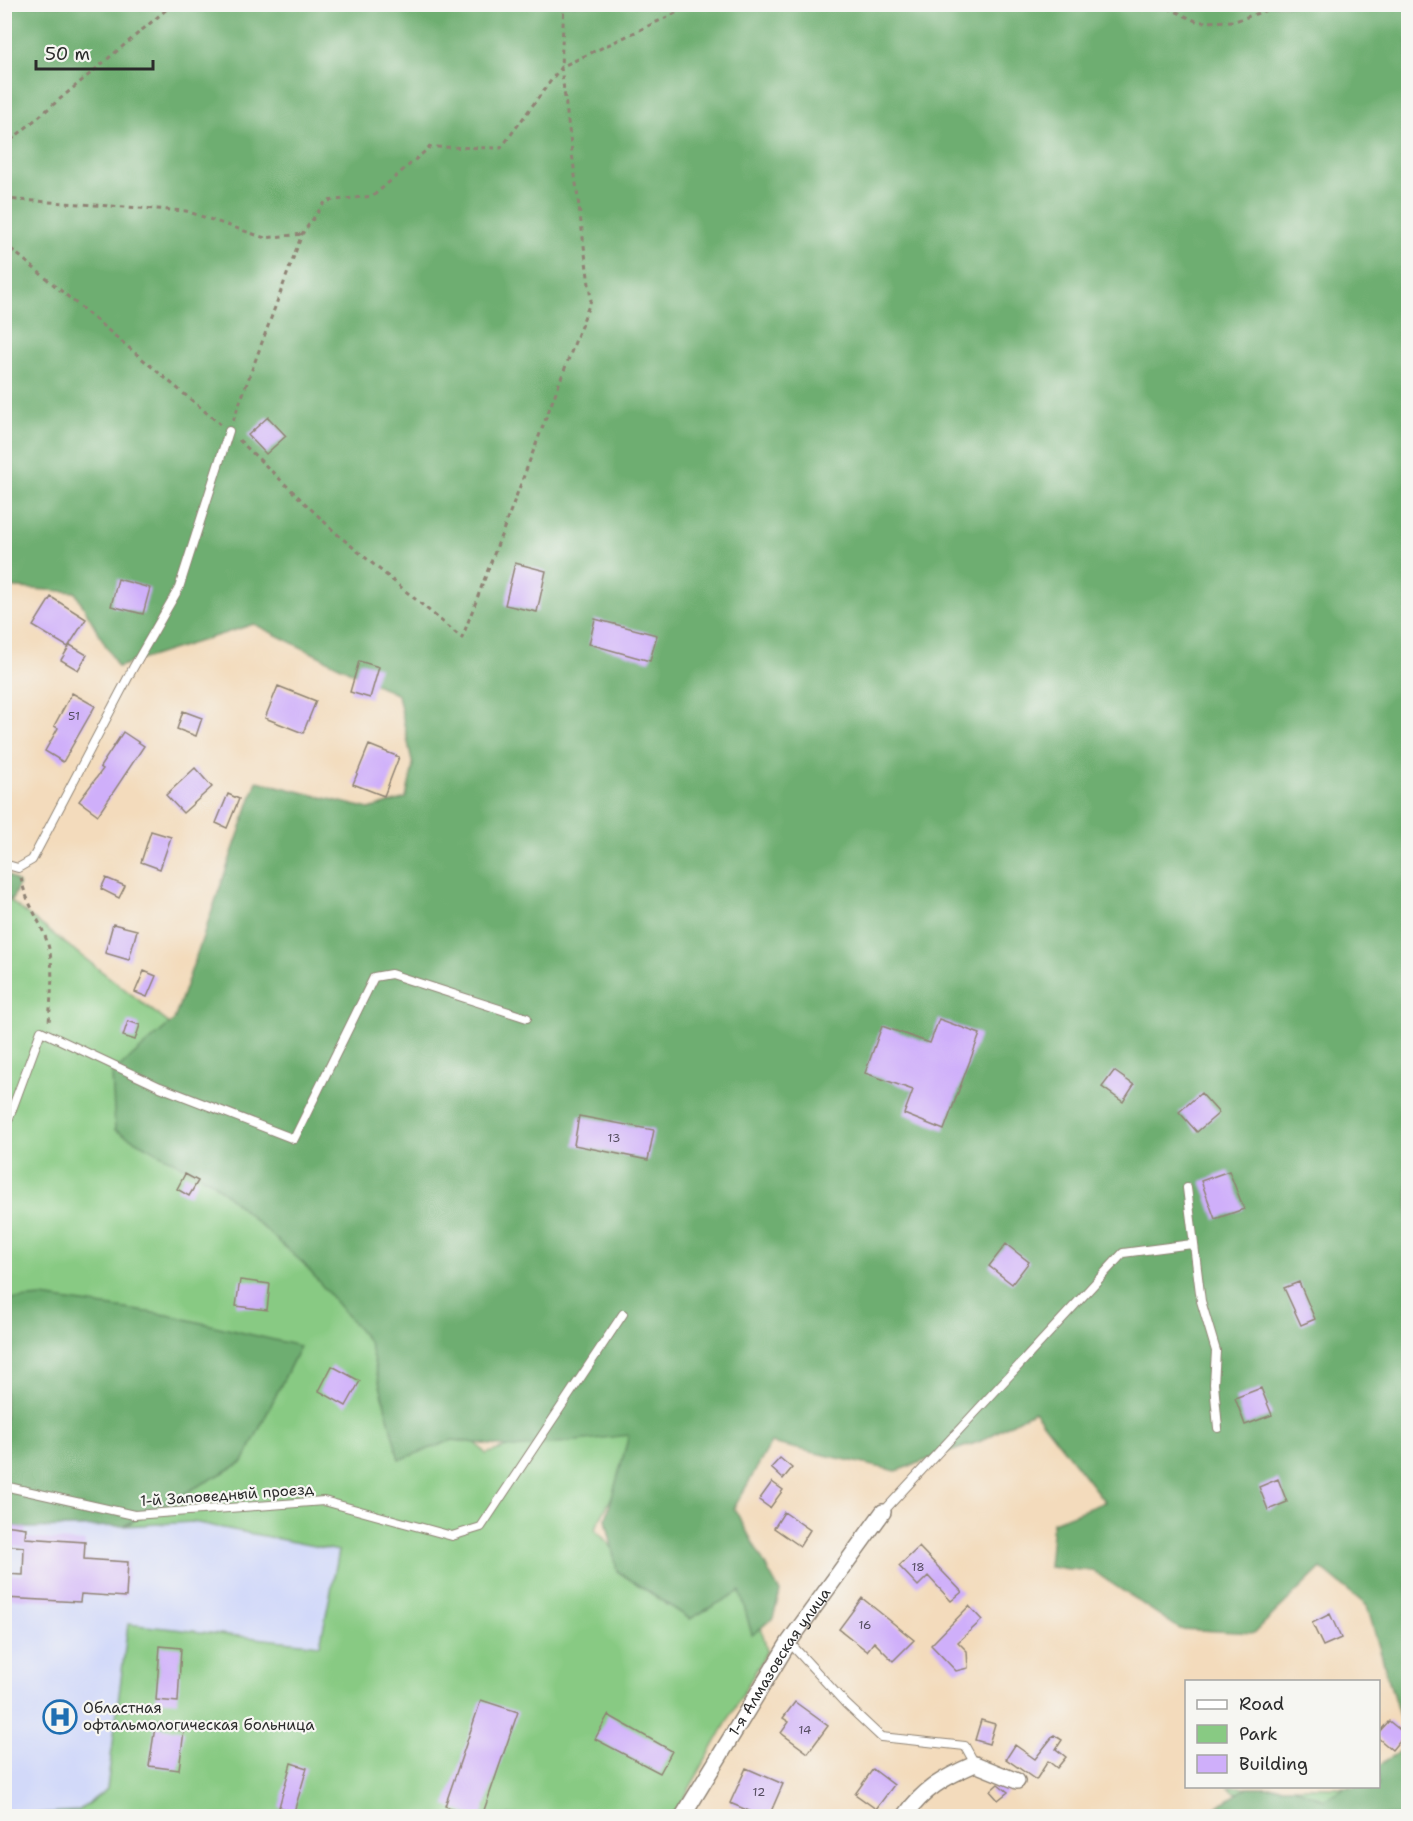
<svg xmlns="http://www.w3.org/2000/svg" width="1413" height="1821" font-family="'Shantell Sans',sans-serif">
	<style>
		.built { fill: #d2d9f9 }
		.green { fill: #88ca83; stroke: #5a7a57; stroke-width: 1.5 }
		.forest { fill: #6eae71; stroke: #4c6c4e; stroke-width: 1.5 }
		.building { fill: #cfaffa }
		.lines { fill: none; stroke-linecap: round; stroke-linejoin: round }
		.lane-casing { stroke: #8f8374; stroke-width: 10 }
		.street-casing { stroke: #8f8374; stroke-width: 18 }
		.path { stroke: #8f8374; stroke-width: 3; stroke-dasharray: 4.5 4.5; stroke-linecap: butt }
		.lane { stroke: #fff; stroke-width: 8 }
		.street { stroke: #fff; stroke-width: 15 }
		.labels { text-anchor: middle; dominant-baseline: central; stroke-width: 4.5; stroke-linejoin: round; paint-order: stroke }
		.number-label { font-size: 12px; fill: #544c5f }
		.street-label { font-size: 15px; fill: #2b2b2b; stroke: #f6f6f2 }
		.poi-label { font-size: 15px; fill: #2b2b2b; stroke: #f6f6f2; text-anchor: start }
	</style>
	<rect width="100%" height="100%" fill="#f6f6f2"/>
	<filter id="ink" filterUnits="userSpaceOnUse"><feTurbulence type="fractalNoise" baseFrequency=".0167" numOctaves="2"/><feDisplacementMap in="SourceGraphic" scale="12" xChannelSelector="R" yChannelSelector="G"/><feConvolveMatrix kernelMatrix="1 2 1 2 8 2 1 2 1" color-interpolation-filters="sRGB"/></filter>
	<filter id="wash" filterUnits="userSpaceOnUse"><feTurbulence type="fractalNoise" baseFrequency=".008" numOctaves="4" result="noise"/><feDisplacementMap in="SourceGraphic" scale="24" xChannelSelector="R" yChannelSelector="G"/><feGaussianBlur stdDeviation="1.35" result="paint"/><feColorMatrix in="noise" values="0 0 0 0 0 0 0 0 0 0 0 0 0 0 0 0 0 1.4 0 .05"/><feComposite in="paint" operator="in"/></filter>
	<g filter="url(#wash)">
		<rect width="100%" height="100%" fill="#f3dbbc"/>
		<path class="built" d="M 5,1515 L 193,1522 L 339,1550 L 320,1645 L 128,1624 L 107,1789 L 78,1811 L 37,1814 L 5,1810 Z"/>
		<path class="green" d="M 4,896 L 184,1035 L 210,1175 L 302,1256 L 486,1454 L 568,1427 L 676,1342 L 617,1487 L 595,1529 L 666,1605 L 719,1595 L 750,1582 L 767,1651 L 674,1816 L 38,1816 L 37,1814 L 78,1811 L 107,1789 L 128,1624 L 320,1645 L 339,1551 L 193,1522 L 124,1526 L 243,1462 L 300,1346 L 5,1301 Z
			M 1228,1787 L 1364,1787 L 1345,1804 L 1234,1792 Z"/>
		<path class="forest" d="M 4,5 L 1408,5 L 1408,1816 L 1202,1816 L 1248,1787 L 1293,1787 L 1324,1800 L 1345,1787 L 1378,1786 L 1379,1765 L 1408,1746 L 1367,1606 L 1321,1568 L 1254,1633 L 1180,1629 L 1093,1571 L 1049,1567 L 1053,1522 L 1105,1502 L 1034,1411 L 981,1441 L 896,1471 L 771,1443 L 734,1508 L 780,1592 L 773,1618 L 752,1635 L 740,1591 L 690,1619 L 617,1571 L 606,1519 L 629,1435 L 514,1448 L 453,1440 L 399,1460 L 369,1342 L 304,1264 L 211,1181 L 115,1130 L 112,1074 L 174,1020 L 257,781 L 369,809 L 406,798 L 413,766 L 398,695 L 254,624 L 118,667 L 75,592 L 5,587 Z
			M 5,872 L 19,884 L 12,900 L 5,896 Z
			M 42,1297 L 168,1315 L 300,1346 L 243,1462 L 124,1526 L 26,1528 L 5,1525 L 5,1300 Z"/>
		<g id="blocks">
			<path class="building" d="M 268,417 L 286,436 L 266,454 L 248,435 Z
				M 515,563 L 546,571 L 537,612 L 505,605 Z
				M 118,579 L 150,588 L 143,614 L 111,606 Z
				M 51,597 L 86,619 L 68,647 L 33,626 Z
				M 595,619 L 657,635 L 650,661 L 589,644 Z
				M 70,645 L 87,655 L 78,670 L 61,660 Z
				M 359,661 L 379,667 L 370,698 L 350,692 Z
				M 278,686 L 316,701 L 303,733 L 265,718 Z
				M 72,693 L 95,706 L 63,762 L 45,751 L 58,728 L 54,726 Z
				M 183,711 L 202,718 L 196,736 L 177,729 Z
				M 123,732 L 144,746 L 98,815 L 79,801 L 103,769 L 100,767 Z
				M 369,745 L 399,757 L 384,796 L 353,784 Z
				M 195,768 L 212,787 L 183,813 L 166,795 Z
				M 228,794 L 239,799 L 227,828 L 216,823 Z
				M 151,831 L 171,837 L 160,869 L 141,862 Z
				M 106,878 L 125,886 L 119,898 L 101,889 Z
				M 113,924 L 137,930 L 129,960 L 105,953 Z
				M 144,971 L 156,976 L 147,997 L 135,992 Z
				M 939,1019 L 980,1034 L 944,1130 L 904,1114 L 913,1090 L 865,1073 L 882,1026 L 930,1043 Z
				M 128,1021 L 140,1025 L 135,1040 L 123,1036 Z
				M 1114,1071 L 1134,1085 L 1123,1102 L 1102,1087 Z
				M 1201,1093 L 1219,1113 L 1197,1132 L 1179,1112 Z
				M 579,1116 L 654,1130 L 648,1160 L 574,1145 Z
				M 1229,1171 L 1244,1209 L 1215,1219 L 1201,1181 Z
				M 185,1174 L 198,1181 L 189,1196 L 177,1189 Z
				M 1006,1244 L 1029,1262 L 1012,1284 L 989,1266 Z
				M 240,1280 L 270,1284 L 267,1310 L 236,1306 Z
				M 1299,1282 L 1315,1319 L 1301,1325 L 1284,1288 Z
				M 332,1366 L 360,1381 L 346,1406 L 319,1391 Z
				M 1261,1388 L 1272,1415 L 1245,1425 L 1235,1398 Z
				M 780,1458 L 792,1468 L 783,1479 L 771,1468 Z
				M 1278,1479 L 1287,1502 L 1268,1510 L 1259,1487 Z
				M 772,1482 L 783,1490 L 770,1508 L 759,1500 Z
				M 784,1512 L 810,1530 L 800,1546 L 774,1528 Z
				M 4,1525 L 26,1528 L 25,1538 L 85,1542 L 84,1559 L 128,1562 L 126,1597 L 81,1594 L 80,1602 L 4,1598 L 4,1574 L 23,1575 L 24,1547 L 4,1545 Z
				M 919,1547 L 962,1592 L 951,1601 L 928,1576 L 918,1586 L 899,1566 Z
				M 862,1598 L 914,1640 L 893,1661 L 874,1642 L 867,1651 L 839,1629 Z
				M 969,1606 L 982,1620 L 958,1642 L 967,1651 L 968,1668 L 956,1671 L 931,1645 Z
				M 1330,1614 L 1341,1638 L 1323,1646 L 1312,1623 Z
				M 160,1646 L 181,1648 L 178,1702 L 156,1700 Z
				M 481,1700 L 518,1712 L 482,1816 L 475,1816 L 445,1806 Z
				M 795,1702 L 828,1726 L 808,1753 L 781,1733 L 789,1722 L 783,1718 Z
				M 608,1715 L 672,1751 L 660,1773 L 595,1739 Z
				M 981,1720 L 995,1724 L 989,1744 L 975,1740 Z
				M 1389,1721 L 1405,1734 L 1392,1750 L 1378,1738 L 1378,1733 Z
				M 155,1727 L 184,1731 L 179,1770 L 149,1766 Z
				M 1054,1735 L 1062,1740 L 1056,1749 L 1066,1757 L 1057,1768 L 1048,1761 L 1036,1780 L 1006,1759 L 1015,1745 L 1035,1759 Z
				M 291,1763 L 307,1768 L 294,1812 L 279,1807 Z
				M 746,1768 L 783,1784 L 769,1816 L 761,1816 L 730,1803 Z
				M 873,1769 L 894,1785 L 876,1809 L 855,1794 Z
				M 998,1784 L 1008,1792 L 998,1800 L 990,1791 Z"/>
		</g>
	</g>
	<g filter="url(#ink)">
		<use href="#blocks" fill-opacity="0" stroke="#8f8374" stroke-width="1.5"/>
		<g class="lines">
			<defs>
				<path id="lane" d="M 4,864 L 18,868 L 32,860 L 133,668 L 179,588 L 229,431
					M 4,1131 L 41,1031 L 160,1087 L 294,1139 L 374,977 L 391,974 L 527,1018
					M 1187,1188 L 1201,1301 L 1216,1351 L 1214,1384 L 1218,1428
					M 4,1486 L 134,1515 L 324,1501 L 452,1536 L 481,1527 L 623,1314
					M 883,1512 L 1123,1253 L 1192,1244
					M 789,1642 L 846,1704 L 881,1737 L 965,1746 L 975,1764"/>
				<g id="street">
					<path id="s1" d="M 683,1816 L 789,1642 L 883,1512"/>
					<path d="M 905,1816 C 923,1789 945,1777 975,1764 L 1017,1781"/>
				</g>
			</defs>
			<use href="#lane" class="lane-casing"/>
			<use href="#street" class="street-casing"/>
			<path class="path" d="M 1160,4 L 1198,22 L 1235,21 L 1285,4
				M 4,146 L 173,4
				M 4,199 L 186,211 L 265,238 L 302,234
				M 4,243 L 220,424
				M 233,421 L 302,234 L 326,201 L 373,196 L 430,147 L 501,148 L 561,67 L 695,4
				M 239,440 L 337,534 L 462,638 L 591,300 L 561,67 L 564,4
				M 21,878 C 26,905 45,926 50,953 C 54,976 50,1001 49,1024"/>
			<use href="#lane" class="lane"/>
			<use href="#street" class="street"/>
		</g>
	</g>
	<defs>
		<symbol id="hospital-ring" viewBox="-11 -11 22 22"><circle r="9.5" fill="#f6f6f2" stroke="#1f6fb2" stroke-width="1.5"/><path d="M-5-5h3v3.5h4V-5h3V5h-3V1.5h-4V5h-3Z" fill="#1f6fb2"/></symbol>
	</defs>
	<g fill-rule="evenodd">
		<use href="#hospital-ring" x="41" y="1698" width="38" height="38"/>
	</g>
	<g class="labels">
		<g class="number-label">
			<text x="74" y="716">51</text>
			<text x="614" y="1138">13</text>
			<text x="918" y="1567">18</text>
			<text x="865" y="1625">16</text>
			<text x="805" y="1730">14</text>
			<text x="759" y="1792">12</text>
		</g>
		<g class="street-label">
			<text transform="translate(227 1495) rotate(-4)">1-й Заповедный проезд</text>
			<text stroke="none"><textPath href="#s1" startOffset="182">1-я Алмазовская улица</textPath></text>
		</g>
		<g class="poi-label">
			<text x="83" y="1708">Областная<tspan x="83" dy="17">офтальмологическая больница</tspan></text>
		</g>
	</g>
	<rect width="1413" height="1821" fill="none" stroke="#f6f6f2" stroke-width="24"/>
	<rect x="1185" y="1680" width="195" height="108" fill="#f6f6f2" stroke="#a5a5a2" stroke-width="1.5"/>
	<rect x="1197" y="1700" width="30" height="9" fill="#ffffff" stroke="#a5a5a2" stroke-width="1.5"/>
	<text x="1239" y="1710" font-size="18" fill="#2b2b2b">Road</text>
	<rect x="1197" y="1725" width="30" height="18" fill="#88ca83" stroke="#a5a5a2" stroke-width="1.5"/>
	<text x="1239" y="1740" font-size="18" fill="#2b2b2b">Park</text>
	<rect x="1197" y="1755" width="30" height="18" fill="#cfaffa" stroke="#a5a5a2" stroke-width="1.5"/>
	<text x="1239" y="1770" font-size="18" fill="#2b2b2b">Building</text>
	<path d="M36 60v9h117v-9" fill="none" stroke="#2b2b2b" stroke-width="3"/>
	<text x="45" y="60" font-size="18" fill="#2b2b2b" stroke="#f6f6f2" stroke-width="4.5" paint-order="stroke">50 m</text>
</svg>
